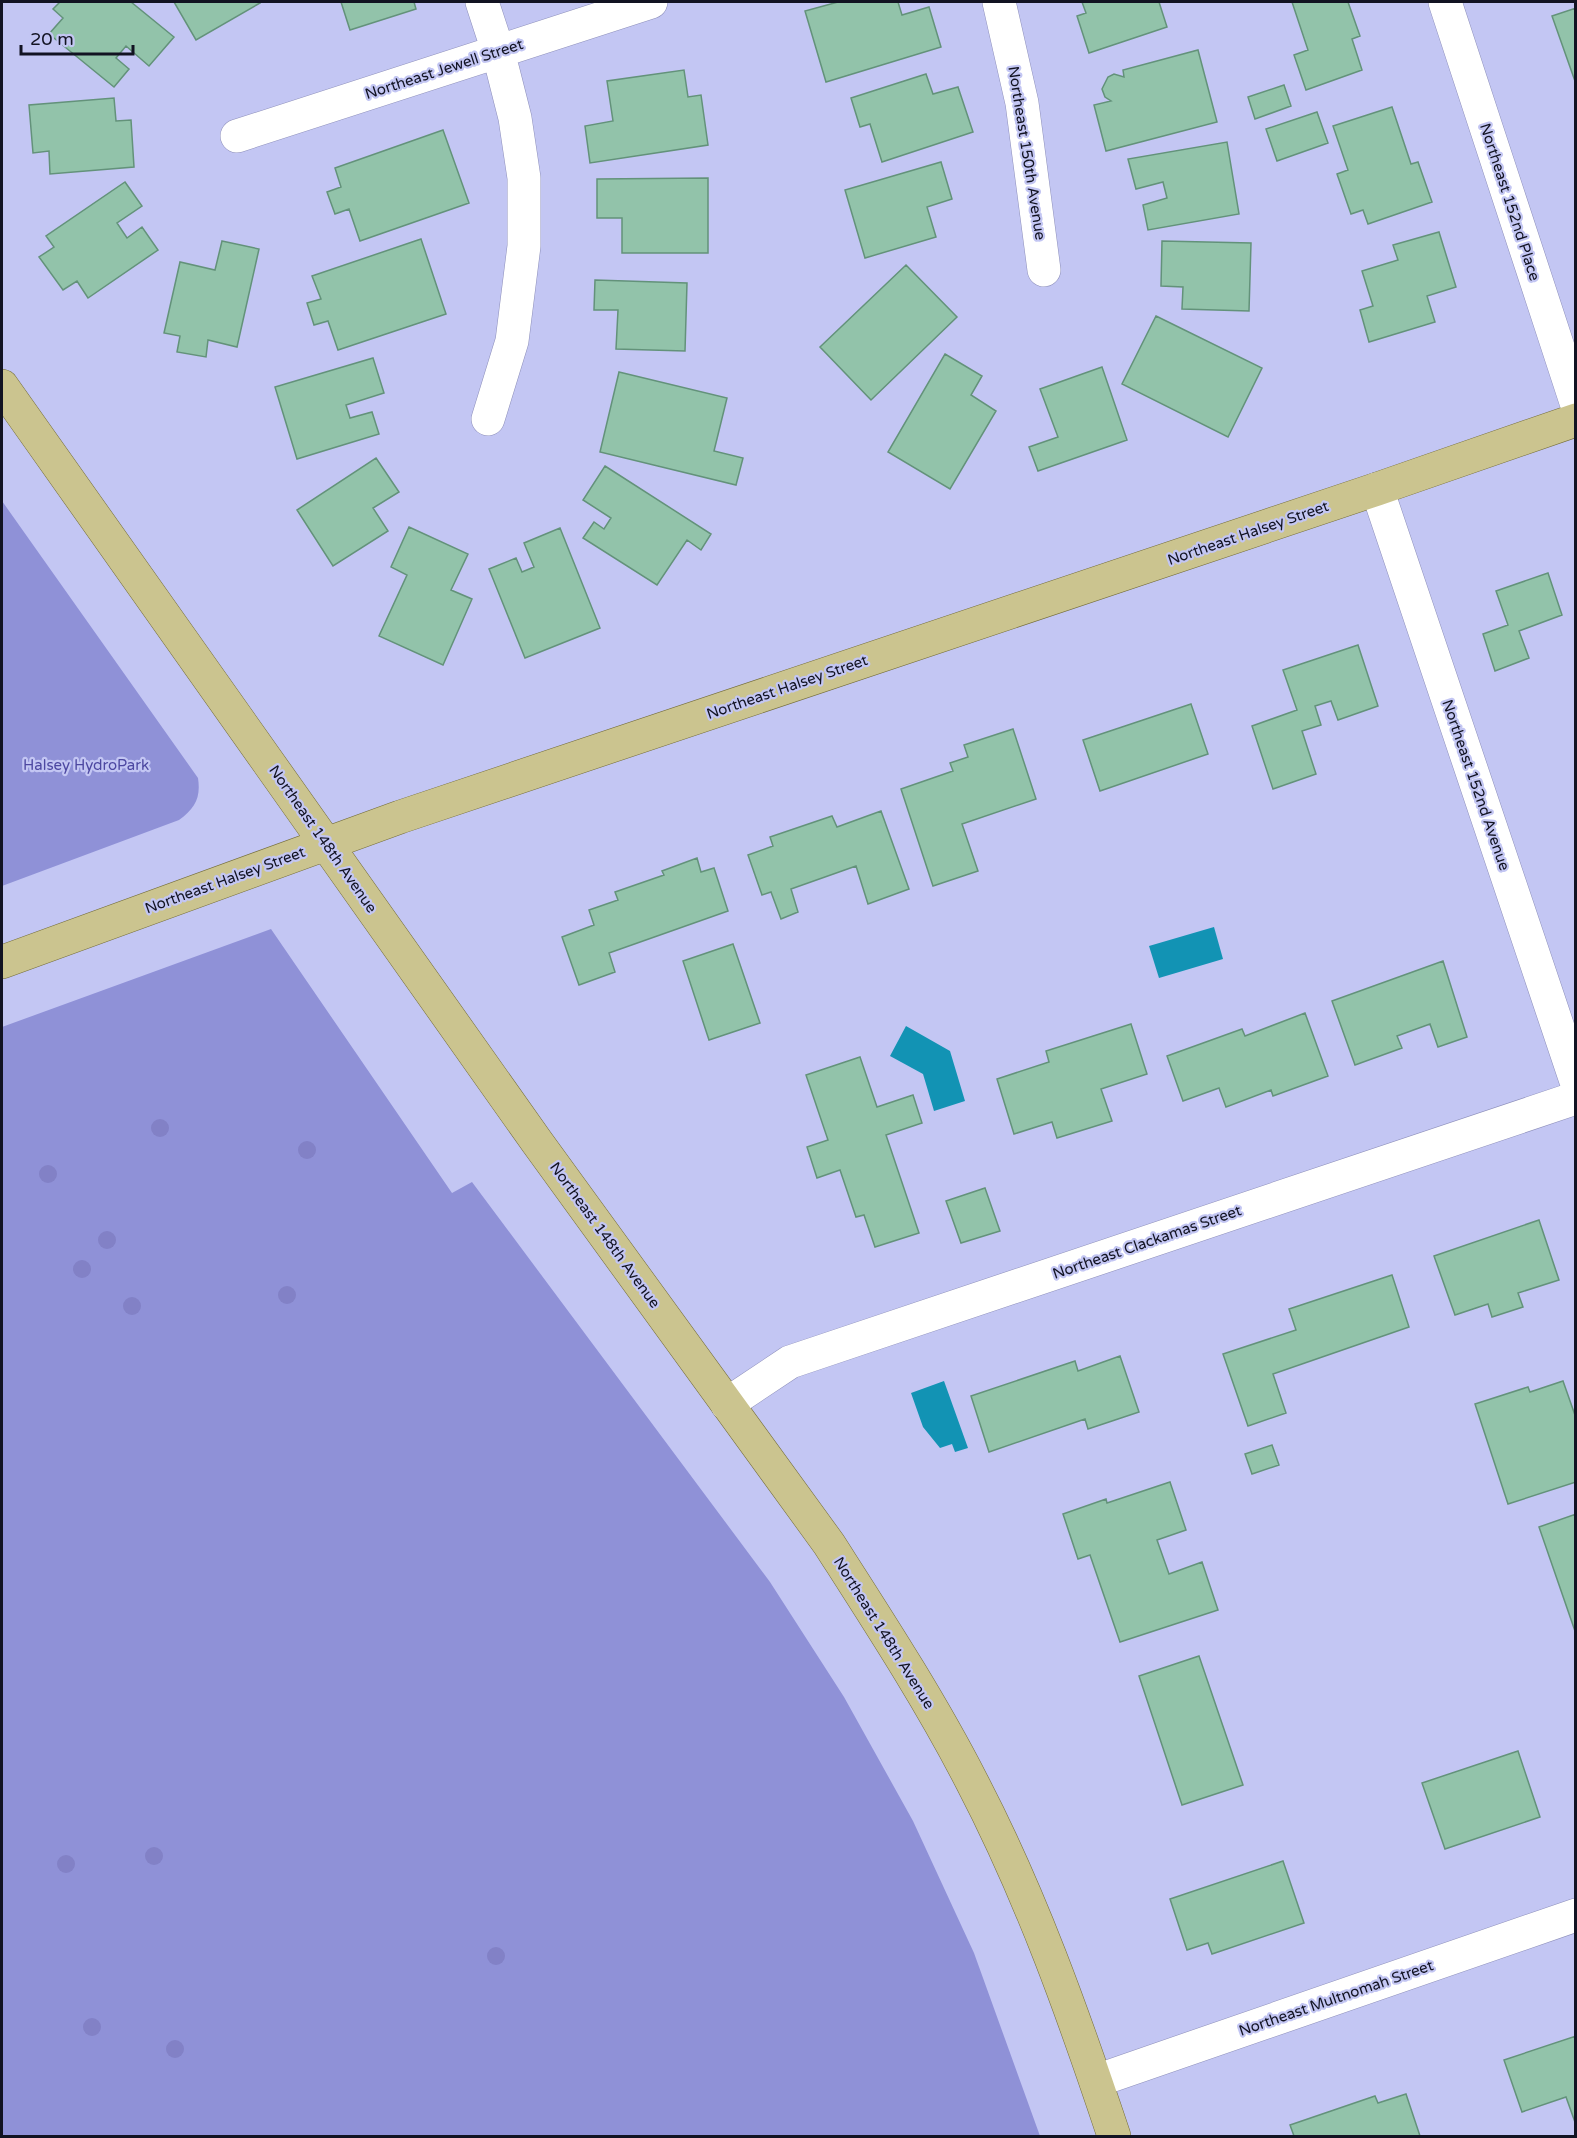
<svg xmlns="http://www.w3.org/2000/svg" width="1577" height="2138" font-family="'Varela Round',sans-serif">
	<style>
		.green { fill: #8f91d7 }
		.water { fill: #1293b4 }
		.building { fill: #92c3aa; stroke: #63927a; stroke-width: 1.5 }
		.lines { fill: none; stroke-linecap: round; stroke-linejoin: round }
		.minor-casing { stroke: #8d8fba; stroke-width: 34 }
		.major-casing { stroke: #746d39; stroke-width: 34 }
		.minor { stroke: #fff; stroke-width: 33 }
		.major { stroke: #cbc48f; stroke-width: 33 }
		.tree { fill: #8281c6 }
		.labels { text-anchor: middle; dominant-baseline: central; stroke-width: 4.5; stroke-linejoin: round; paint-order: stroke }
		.street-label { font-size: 15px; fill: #121322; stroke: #c3c6f3 }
		.park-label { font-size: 15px; fill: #4d48a1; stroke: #c3c6f3 }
	</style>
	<rect width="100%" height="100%" fill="#c3c6f3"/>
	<path class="green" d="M 2,501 L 198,778 C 201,798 195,808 179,820 L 2,886 Z
		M 271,929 L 452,1193 L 472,1182 L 770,1582 L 844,1697 L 913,1821 L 974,1953 L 1040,2136 L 2,2136 L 2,1027 Z"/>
	<path class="water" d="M 1214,927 L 1223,959 L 1159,978 L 1149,946 Z
		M 906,1026 L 950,1051 L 965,1101 L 934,1111 L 923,1074 L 890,1056 Z
		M 944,1381 L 968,1448 L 955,1452 L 952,1444 L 940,1448 L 923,1427 L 911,1393 Z"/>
	<path class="building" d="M 60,2 L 131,2 L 174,37 L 149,66 L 126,46 L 116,58 L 129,69 L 114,87 L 49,34 L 63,18 L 53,9 Z
		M 174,2 L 259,2 L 260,3 L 196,40 Z
		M 341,2 L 414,2 L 416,9 L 350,30 Z
		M 838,2 L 898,2 L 902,15 L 929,7 L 941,47 L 826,82 L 805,11 Z
		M 1082,2 L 1159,2 L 1167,27 L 1089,53 L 1077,16 L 1086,13 Z
		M 1292,2 L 1348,2 L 1360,36 L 1352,39 L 1362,70 L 1306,90 L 1294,55 L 1308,50 Z
		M 1576,8 L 1576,84 L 1552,16 Z
		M 1198,50 L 1217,122 L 1106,151 L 1094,105 L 1111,101 L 1105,97 L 1102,89 L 1108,77 L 1114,74 L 1124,77 L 1123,70 Z
		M 684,70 L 688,97 L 701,95 L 708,145 L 590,163 L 585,126 L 613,121 L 607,81 Z
		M 926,74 L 933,94 L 958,87 L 973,132 L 882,162 L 870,124 L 860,127 L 851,98 Z
		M 1284,85 L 1291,106 L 1255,119 L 1248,97 Z
		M 114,98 L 116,121 L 131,120 L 134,167 L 50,174 L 49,151 L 33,153 L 29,105 Z
		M 1392,107 L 1411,164 L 1418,162 L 1432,202 L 1368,224 L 1363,210 L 1351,214 L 1337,174 L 1348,170 L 1333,126 Z
		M 1317,112 L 1328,143 L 1277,161 L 1266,129 Z
		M 443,130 L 469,203 L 360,241 L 349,209 L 335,214 L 327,192 L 341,187 L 335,168 Z
		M 1227,142 L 1239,214 L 1148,230 L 1143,205 L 1167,198 L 1163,182 L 1136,189 L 1128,159 Z
		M 941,162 L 952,199 L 927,207 L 936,237 L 865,258 L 845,190 Z
		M 708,178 L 708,253 L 622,253 L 622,218 L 597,218 L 597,179 Z
		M 125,182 L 142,206 L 117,223 L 127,238 L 142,227 L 158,250 L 88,298 L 77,281 L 63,290 L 39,257 L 54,247 L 46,236 Z
		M 1439,232 L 1456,287 L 1427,296 L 1435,322 L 1369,342 L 1360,310 L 1373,306 L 1362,271 L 1398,260 L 1393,245 Z
		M 421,239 L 446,314 L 338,350 L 328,321 L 314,325 L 307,303 L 321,299 L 312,276 Z
		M 222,241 L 259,249 L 237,347 L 208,340 L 206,357 L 177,352 L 180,336 L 164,333 L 180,262 L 215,270 Z
		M 1162,241 L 1251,243 L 1249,311 L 1182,309 L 1183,287 L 1161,286 Z
		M 906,265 L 957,317 L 871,400 L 820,347 Z
		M 595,280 L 687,283 L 685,351 L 616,349 L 618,310 L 594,310 Z
		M 1156,316 L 1262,368 L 1228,437 L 1122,384 Z
		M 945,354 L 982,376 L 971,395 L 996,411 L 950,489 L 888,452 Z
		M 373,358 L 384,393 L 346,405 L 350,418 L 372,412 L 379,434 L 297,459 L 275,387 Z
		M 1102,367 L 1127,440 L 1038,471 L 1029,447 L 1058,437 L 1040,389 Z
		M 619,372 L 727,398 L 714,451 L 743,458 L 736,485 L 600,452 Z
		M 376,458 L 399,492 L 373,508 L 388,531 L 333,566 L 297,510 Z
		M 605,466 L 711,534 L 701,550 L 687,540 L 657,585 L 583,538 L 594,522 L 604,529 L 611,518 L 583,500 Z
		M 409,527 L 468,554 L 451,590 L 472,599 L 443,665 L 379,636 L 407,575 L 391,567 Z
		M 560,528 L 600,628 L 525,658 L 489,569 L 516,558 L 522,572 L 534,567 L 524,543 Z
		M 1548,573 L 1562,615 L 1519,631 L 1529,658 L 1495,671 L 1483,634 L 1508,625 L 1496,591 Z
		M 1358,645 L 1378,706 L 1338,720 L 1331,701 L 1315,706 L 1321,725 L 1302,731 L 1316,774 L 1273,789 L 1252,726 L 1297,710 L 1283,670 Z
		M 1191,704 L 1208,754 L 1100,791 L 1083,740 Z
		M 1013,729 L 1036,799 L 962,824 L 978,871 L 933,886 L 901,789 L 953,771 L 950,763 L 968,757 L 964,745 Z
		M 881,811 L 909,889 L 868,904 L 856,866 L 791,889 L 798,912 L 781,919 L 771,892 L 762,895 L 748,855 L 773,846 L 770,837 L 832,816 L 837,827 Z
		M 697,858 L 701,872 L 714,868 L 728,911 L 609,953 L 615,972 L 579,985 L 562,937 L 594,925 L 589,910 L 618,900 L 615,892 L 664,875 L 662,871 Z
		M 733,944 L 760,1023 L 709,1040 L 683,961 Z
		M 1443,961 L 1467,1037 L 1438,1047 L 1430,1024 L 1397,1036 L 1402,1048 L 1355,1065 L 1332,1001 Z
		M 1305,1013 L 1328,1076 L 1273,1096 L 1271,1090 L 1226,1107 L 1219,1088 L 1183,1101 L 1167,1056 L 1242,1029 L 1245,1036 Z
		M 1131,1024 L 1147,1074 L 1101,1089 L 1112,1121 L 1057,1138 L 1052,1122 L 1014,1134 L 997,1079 L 1049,1062 L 1046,1051 Z
		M 860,1057 L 877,1107 L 913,1095 L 922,1123 L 886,1135 L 919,1233 L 875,1247 L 864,1215 L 856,1217 L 840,1170 L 817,1178 L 807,1147 L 828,1140 L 806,1075 Z
		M 985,1188 L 1000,1231 L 961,1243 L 946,1201 Z
		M 1539,1220 L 1559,1280 L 1518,1293 L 1523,1307 L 1492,1317 L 1488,1304 L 1455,1315 L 1434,1256 Z
		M 1392,1275 L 1409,1327 L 1273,1374 L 1286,1413 L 1248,1426 L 1223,1354 L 1296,1330 L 1289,1309 Z
		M 1120,1356 L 1139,1412 L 1088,1429 L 1085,1419 L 989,1452 L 971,1396 L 1075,1361 L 1078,1371 Z
		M 1563,1381 L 1576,1418 L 1576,1482 L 1508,1504 L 1475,1404 L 1528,1387 L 1530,1392 Z
		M 1272,1445 L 1279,1465 L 1252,1474 L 1245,1454 Z
		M 1170,1482 L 1186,1530 L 1157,1540 L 1169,1574 L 1202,1562 L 1218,1610 L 1120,1642 L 1090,1555 L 1078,1559 L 1063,1514 L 1106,1499 L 1107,1503 Z
		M 1576,1514 L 1576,1634 L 1539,1527 Z
		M 1199,1656 L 1243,1785 L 1182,1805 L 1139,1676 Z
		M 1518,1751 L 1540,1817 L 1445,1849 L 1422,1783 Z
		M 1283,1861 L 1304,1923 L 1212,1954 L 1208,1943 L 1187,1950 L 1170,1899 Z
		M 1576,2036 L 1576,2125 L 1566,2097 L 1522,2112 L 1504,2060 Z
		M 1406,2094 L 1420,2136 L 1293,2136 L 1294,2136 L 1290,2125 L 1375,2096 L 1378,2103 Z"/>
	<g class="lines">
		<defs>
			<path id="minor" d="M 482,2 L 498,51 L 515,118 L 524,178 L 524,246 L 512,341 L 488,419
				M 999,2 L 1022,103 L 1044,270
				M 1445,2 L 1576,402
				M 237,136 L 651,2
				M 1377,489 L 1576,1081
				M 727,1404 L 790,1362 L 1576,1098
				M 1096,2081 L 1576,1915"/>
			<path id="major" d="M 2,386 L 537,1142 L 829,1544 C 879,1622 930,1700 972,1782 C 1031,1895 1074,2016 1114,2136
				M 2,962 L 400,817 L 1377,489 L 1576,420"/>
		</defs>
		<use href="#minor" class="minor-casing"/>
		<use href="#major" class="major-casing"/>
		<use href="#minor" class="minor"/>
		<use href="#major" class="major"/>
	</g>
	<g class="tree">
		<circle cx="160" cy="1128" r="9"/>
		<circle cx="307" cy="1150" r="9"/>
		<circle cx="48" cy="1174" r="9"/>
		<circle cx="107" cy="1240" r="9"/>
		<circle cx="82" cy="1269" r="9"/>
		<circle cx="287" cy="1295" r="9"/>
		<circle cx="132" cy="1306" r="9"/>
		<circle cx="154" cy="1856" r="9"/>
		<circle cx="66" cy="1864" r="9"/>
		<circle cx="496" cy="1956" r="9"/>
		<circle cx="92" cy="2027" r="9"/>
		<circle cx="175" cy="2049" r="9"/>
	</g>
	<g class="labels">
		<g class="street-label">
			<text transform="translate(444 69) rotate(-18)">Northeast Jewell Street</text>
			<text transform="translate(1027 153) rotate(81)">Northeast 150th Avenue</text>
			<text transform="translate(1510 202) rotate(72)">Northeast 152nd Place</text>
			<text transform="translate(1248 533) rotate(-19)">Northeast Halsey Street</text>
			<text transform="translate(787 687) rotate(-19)">Northeast Halsey Street</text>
			<text transform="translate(1476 785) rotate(71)">Northeast 152nd Avenue</text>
			<text transform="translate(323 839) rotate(55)">Northeast 148th Avenue</text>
			<text transform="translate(225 880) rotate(-20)">Northeast Halsey Street</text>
			<text transform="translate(605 1235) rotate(54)">Northeast 148th Avenue</text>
			<text transform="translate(1147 1242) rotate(-19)">Northeast Clackamas Street</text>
			<text transform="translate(884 1633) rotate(58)">Northeast 148th Avenue</text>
			<text transform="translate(1336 1998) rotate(-19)">Northeast Multnomah Street</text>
		</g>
		<g class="park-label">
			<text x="86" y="765">Halsey HydroPark</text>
		</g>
	</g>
	<rect width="1577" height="2138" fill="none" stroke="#121322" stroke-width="6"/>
	<path d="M21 45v9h112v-9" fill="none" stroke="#121322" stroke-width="3"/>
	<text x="30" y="45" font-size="18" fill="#121322" stroke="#c3c6f3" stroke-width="4.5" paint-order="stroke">20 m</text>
</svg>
